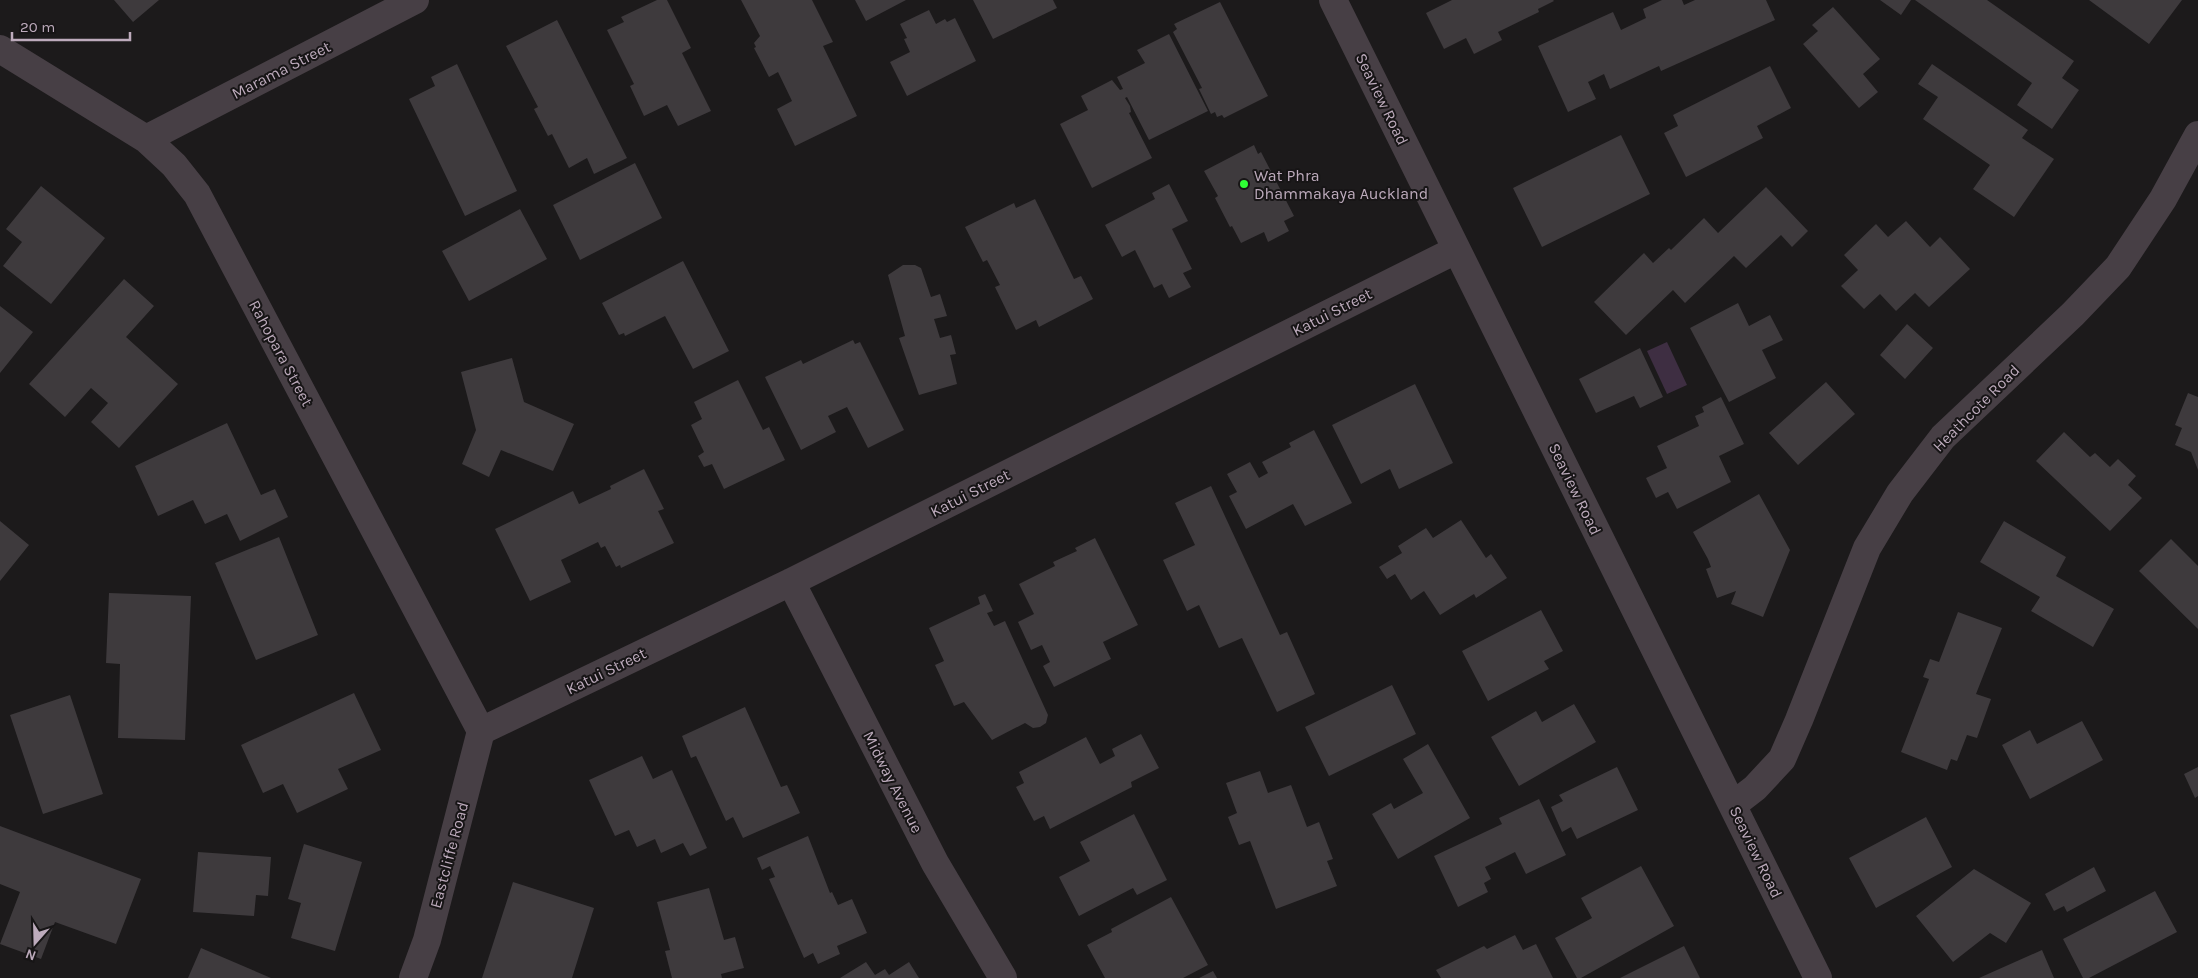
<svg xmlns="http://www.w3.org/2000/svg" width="2198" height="978" font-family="Karla,sans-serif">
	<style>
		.water { fill: #3e2e42 }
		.building { fill: #3e3a3d }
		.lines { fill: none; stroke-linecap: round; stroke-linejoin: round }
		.street { stroke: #473f45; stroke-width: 28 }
		.poi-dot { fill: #2fff35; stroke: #171516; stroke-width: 2 }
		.labels { text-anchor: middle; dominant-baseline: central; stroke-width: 4; stroke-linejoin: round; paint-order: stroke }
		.street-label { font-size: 16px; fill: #bdabbc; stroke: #171516 }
		.poi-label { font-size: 16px; fill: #bdabbc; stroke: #171516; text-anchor: start }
	</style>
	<rect width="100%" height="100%" fill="#1c1a1b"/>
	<path class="water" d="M 1667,342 L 1687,385 L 1667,394 L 1647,351 Z"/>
	<path class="building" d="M 114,0 L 159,0 L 133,22 Z
		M 657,0 L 667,0 L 691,48 L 682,53 L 711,111 L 678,126 L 667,105 L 644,116 L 630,86 L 634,84 L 607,30 L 624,22 L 621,17 Z
		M 741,0 L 812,0 L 833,42 L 823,46 L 857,116 L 795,146 L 777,109 L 792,101 L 778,72 L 769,77 L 754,48 L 756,47 L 754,43 L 760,36 Z
		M 855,0 L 906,0 L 866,21 Z
		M 973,0 L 1053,0 L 1057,8 L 993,39 Z
		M 1452,0 L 1553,0 L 1554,1 L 1538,9 L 1539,12 L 1498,32 L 1502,40 L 1474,54 L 1466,38 L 1444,49 L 1426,13 Z
		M 1662,0 L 1682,0 L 1684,5 L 1695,0 L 1766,0 L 1775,20 L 1661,71 L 1659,66 L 1610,89 L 1604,74 L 1588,82 L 1596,99 L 1568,112 L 1538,46 L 1613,12 L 1621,30 L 1646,18 L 1643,9 Z
		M 1880,0 L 1911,0 L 1901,15 Z
		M 1915,0 L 1987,0 L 2074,61 L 2062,78 L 2079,90 L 2052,129 L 2017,105 L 2032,83 Z
		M 2089,0 L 2182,0 L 2149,44 Z
		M 1220,2 L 1268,96 L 1224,118 L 1222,115 L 1217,117 L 1215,112 L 1211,114 L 1199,89 L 1202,88 L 1173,32 L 1177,29 L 1174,24 Z
		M 1833,7 L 1880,59 L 1863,74 L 1878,92 L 1859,108 L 1803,44 L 1818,31 L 1812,25 Z
		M 929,10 L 936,24 L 945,19 L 947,22 L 955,18 L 976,61 L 907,96 L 890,62 L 910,52 L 904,39 L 907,38 L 900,24 Z
		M 557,20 L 627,158 L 594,174 L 587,158 L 569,168 L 552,134 L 548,136 L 534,109 L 538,107 L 506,46 Z
		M 1169,34 L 1208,111 L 1149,140 L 1127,97 L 1125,98 L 1130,106 L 1131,112 L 1129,113 L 1152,158 L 1092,188 L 1060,124 L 1088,110 L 1081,96 L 1112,80 L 1120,90 L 1123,89 L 1117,77 L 1145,63 L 1137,50 Z
		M 457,64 L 517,191 L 465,216 L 409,99 L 435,86 L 431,77 Z
		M 1932,64 L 2028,130 L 2022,138 L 2054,159 L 2014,217 L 1973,189 L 1990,165 L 1923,119 L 1938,97 L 1918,84 Z
		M 1770,66 L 1791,108 L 1757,126 L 1763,138 L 1686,177 L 1664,133 L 1678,126 L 1673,115 Z
		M 1621,135 L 1650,194 L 1542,247 L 1513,188 Z
		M 1254,145 L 1258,154 L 1261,152 L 1294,216 L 1284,221 L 1289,231 L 1268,242 L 1264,232 L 1241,243 L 1232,226 L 1230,227 L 1215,198 L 1218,196 L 1204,171 Z
		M 635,163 L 662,218 L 580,260 L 553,205 Z
		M 1169,184 L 1188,221 L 1172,229 L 1192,269 L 1183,273 L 1191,287 L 1169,298 L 1162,284 L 1154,288 L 1135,250 L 1122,257 L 1105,225 L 1155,199 L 1152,193 Z
		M 41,186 L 105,238 L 51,304 L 3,266 L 22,242 L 6,229 Z
		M 1766,187 L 1808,231 L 1792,247 L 1781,235 L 1746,268 L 1734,256 L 1685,303 L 1673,290 L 1626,335 L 1594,302 L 1644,253 L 1653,263 L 1669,248 L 1671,250 L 1704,218 L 1718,233 Z
		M 1035,199 L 1074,279 L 1081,276 L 1093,299 L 1039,327 L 1036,320 L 1016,330 L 995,287 L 1000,285 L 987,260 L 983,262 L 965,227 L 1014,203 L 1016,208 Z
		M 520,209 L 547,259 L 469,301 L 442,251 Z
		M 1906,221 L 1930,247 L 1940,237 L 1970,269 L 1929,307 L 1915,293 L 1896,311 L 1880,294 L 1864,309 L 1841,286 L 1858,270 L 1844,255 L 1876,224 L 1888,237 Z
		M 683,261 L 729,351 L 693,369 L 665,316 L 625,336 L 624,333 L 619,335 L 602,303 Z
		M 903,265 L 915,265 L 921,268 L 931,297 L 940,294 L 947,316 L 934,319 L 940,338 L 951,335 L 956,354 L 950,355 L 957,384 L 919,395 L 899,338 L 905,336 L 888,275 Z
		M 124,279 L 154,306 L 126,337 L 178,384 L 119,448 L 91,422 L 108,403 L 91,388 L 65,417 L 29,384 Z
		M 1738,303 L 1749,326 L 1770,315 L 1783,340 L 1762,350 L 1776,378 L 1729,402 L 1690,328 Z
		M 0,306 L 33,332 L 0,373 Z
		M 1907,324 L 1933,348 L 1905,379 L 1880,355 Z
		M 853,340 L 855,344 L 860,342 L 904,430 L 868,448 L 847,407 L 828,416 L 836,432 L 801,450 L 765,377 L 801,360 L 803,364 Z
		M 1640,348 L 1663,397 L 1640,408 L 1634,396 L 1596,413 L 1579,379 Z
		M 512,358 L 524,402 L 574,424 L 553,471 L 501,450 L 489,477 L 462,464 L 476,430 L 461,372 Z
		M 738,380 L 763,430 L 769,427 L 785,460 L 724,489 L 712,464 L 704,467 L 698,456 L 704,452 L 691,425 L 702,419 L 694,402 Z
		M 1826,382 L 1855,414 L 1798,465 L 1769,433 Z
		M 1415,384 L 1453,463 L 1399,489 L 1390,469 L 1361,484 L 1332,425 Z
		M 2188,393 L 2198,397 L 2198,470 L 2191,452 L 2175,445 L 2182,428 L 2175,425 Z
		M 1721,397 L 1744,444 L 1719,456 L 1731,482 L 1677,509 L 1668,492 L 1656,498 L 1646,478 L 1667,468 L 1657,446 L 1699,426 L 1695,416 L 1704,412 L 1702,407 Z
		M 227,423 L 261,495 L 275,489 L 288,517 L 240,541 L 227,514 L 205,524 L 193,500 L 158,516 L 135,466 Z
		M 1314,430 L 1352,503 L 1305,526 L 1293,504 L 1246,529 L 1229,496 L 1237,492 L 1227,474 L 1250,462 L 1259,478 L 1268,473 L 1262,462 L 1291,447 L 1289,443 Z
		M 2064,432 L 2090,457 L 2095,453 L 2110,467 L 2118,459 L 2136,476 L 2128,485 L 2142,498 L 2110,531 L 2036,461 Z
		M 644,469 L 664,509 L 658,511 L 674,543 L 621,568 L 620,565 L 616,567 L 605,546 L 601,548 L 598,542 L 561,560 L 571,582 L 530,601 L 495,529 L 573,491 L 579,504 L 611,489 L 610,486 Z
		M 1211,486 L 1280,635 L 1287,632 L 1315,694 L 1277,712 L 1242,638 L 1219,648 L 1199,605 L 1187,611 L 1163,560 L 1195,545 L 1175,503 Z
		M 1759,494 L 1790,550 L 1763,617 L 1731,604 L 1736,591 L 1717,598 L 1706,569 L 1711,567 L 1708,559 L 1693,532 Z
		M 1461,520 L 1486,558 L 1491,554 L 1507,578 L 1476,598 L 1474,594 L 1440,615 L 1424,591 L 1411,600 L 1395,574 L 1387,579 L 1379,567 L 1402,553 L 1398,546 L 1426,528 L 1433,538 Z
		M 0,521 L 29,545 L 0,581 Z
		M 2004,521 L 2066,557 L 2056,576 L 2114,609 L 2093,647 L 2031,611 L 2040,597 L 1980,562 Z
		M 279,537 L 318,635 L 256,660 L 215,563 Z
		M 1095,538 L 1138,625 L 1103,642 L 1111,659 L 1054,687 L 1043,666 L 1050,662 L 1042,645 L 1031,650 L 1018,622 L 1034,614 L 1019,584 L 1055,566 L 1053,562 L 1077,551 L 1075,548 Z
		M 2171,539 L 2198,566 L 2198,629 L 2139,571 Z
		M 109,593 L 191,596 L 185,740 L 118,738 L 120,664 L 106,663 Z
		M 985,594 L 993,611 L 987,613 L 994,626 L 1005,621 L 1048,715 L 1046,723 L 1040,727 L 1033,728 L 1025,723 L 992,740 L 964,702 L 954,706 L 935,665 L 944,661 L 929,628 L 980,604 L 978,597 Z
		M 1541,610 L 1563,651 L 1544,661 L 1549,669 L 1488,701 L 1462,651 Z
		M 1958,612 L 2002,628 L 1976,694 L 1991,699 L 1977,738 L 1967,735 L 1957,761 L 1951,759 L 1947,770 L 1901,752 L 1929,679 L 1923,677 L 1930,659 L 1939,662 Z
		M 1392,685 L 1416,734 L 1329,776 L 1305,727 Z
		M 354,693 L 381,750 L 338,769 L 348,789 L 297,813 L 283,784 L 263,793 L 241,745 Z
		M 70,695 L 103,794 L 43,814 L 10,715 Z
		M 1574,704 L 1596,742 L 1519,786 L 1491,737 L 1536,711 L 1542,722 Z
		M 745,707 L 781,787 L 787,785 L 800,813 L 743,838 L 733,817 L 726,821 L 696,756 L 691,758 L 682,736 Z
		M 2082,721 L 2103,760 L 2030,799 L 2002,745 L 2030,730 L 2037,744 Z
		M 1141,734 L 1159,768 L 1131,782 L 1132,787 L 1050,829 L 1044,816 L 1034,821 L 1016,787 L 1024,783 L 1019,772 L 1086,737 L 1100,764 L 1115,756 L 1112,749 Z
		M 1428,744 L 1470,818 L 1398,859 L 1372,814 L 1391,803 L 1394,809 L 1423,793 L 1403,759 Z
		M 642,756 L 653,779 L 672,770 L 707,848 L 690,856 L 683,843 L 661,853 L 655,839 L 637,847 L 629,830 L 615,836 L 589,780 Z
		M 1617,767 L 1638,810 L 1577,839 L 1571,827 L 1562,832 L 1551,807 L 1563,801 L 1559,795 Z
		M 2198,767 L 2198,796 L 2195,798 L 2184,774 Z
		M 1260,771 L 1268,793 L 1291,785 L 1307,827 L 1319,822 L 1333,859 L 1327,861 L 1337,886 L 1276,909 L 1250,841 L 1239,845 L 1228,817 L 1237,813 L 1226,783 Z
		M 1539,799 L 1566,855 L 1526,874 L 1515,852 L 1485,867 L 1491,879 L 1484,883 L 1488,892 L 1458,907 L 1434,856 L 1502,824 L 1499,818 Z
		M 1134,814 L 1167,880 L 1137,895 L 1133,888 L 1079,916 L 1059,877 L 1090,861 L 1080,842 Z
		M 1926,817 L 1952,867 L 1876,908 L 1849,858 Z
		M 0,826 L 141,879 L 116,944 L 55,922 L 41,959 L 0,944 L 20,892 L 0,884 Z
		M 808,836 L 830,893 L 832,892 L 838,905 L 852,899 L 867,933 L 837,946 L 840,954 L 818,964 L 813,953 L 804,958 L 769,879 L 775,877 L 770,866 L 762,870 L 757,858 Z
		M 304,844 L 362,862 L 335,951 L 291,938 L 301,903 L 288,899 Z
		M 198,852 L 271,857 L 268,896 L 256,895 L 254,916 L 193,912 Z
		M 1641,866 L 1674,926 L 1581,978 L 1577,978 L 1555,938 L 1592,918 L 1581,898 Z
		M 2094,867 L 2106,891 L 2067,912 L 2064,906 L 2054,911 L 2045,894 Z
		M 1974,869 L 2031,903 L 2006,943 L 1990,933 L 1953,962 L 1916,916 Z
		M 513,882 L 594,908 L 572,978 L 482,978 Z
		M 709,888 L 724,940 L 735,937 L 744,968 L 721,974 L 722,978 L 672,978 L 665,951 L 670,950 L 657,902 Z
		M 2155,891 L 2177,932 L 2089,978 L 2083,978 L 2063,939 Z
		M 1171,897 L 1208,965 L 1183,978 L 1105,978 L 1087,945 L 1112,932 L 1111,929 Z
		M 1515,935 L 1523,950 L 1536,944 L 1553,978 L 1441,978 L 1436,970 L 1484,946 L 1487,949 Z
		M 1684,946 L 1700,978 L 1620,978 Z
		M 201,948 L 271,978 L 188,978 Z
		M 2042,950 L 2054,978 L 1979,978 Z
		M 866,962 L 875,975 L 885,969 L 889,975 L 909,962 L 919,978 L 840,978 Z
		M 1213,971 L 1217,978 L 1199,978 Z"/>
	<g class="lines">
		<path class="street" d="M 1333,0 L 1818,978
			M 0,49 L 146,139 L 174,165 L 197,194 L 481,731
			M 146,139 L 415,0
			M 791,582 L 935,863 L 1003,978
			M 481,731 L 791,582 L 1456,250
			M 1733,805 L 1755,788 L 1782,759 L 1799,720 L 1867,548 L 1900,493 L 1943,437 L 2073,314 L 2118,267 L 2163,199 L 2198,135
			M 413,978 L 427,940 L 481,731"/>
	</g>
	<circle class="poi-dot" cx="1244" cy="184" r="5"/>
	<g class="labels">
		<g class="street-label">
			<text transform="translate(281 70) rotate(-27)">Marama Street</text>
			<text transform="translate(1382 99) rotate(64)">Seaview Road</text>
			<text transform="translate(1332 312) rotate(-27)">Katui Street</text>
			<text transform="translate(281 353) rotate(62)">Rahopara Street</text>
			<text transform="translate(1976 408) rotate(-45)">Heathcote Road</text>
			<text transform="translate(1575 489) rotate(64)">Seaview Road</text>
			<text transform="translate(970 493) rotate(-27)">Katui Street</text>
			<text transform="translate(606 671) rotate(-26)">Katui Street</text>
			<text transform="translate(893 782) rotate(63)">Midway Avenue</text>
			<text transform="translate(1756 852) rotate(64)">Seaview Road</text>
			<text transform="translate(449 855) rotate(-75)">Eastcliffe Road</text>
		</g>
		<g class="poi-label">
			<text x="1254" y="175">Wat Phra<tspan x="1254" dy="18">Dhammakaya Auckland</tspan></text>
		</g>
	</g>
	<g transform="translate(35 943) rotate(200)" stroke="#171516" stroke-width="4" paint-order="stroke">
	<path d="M0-4L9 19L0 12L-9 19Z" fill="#bdabbc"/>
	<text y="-8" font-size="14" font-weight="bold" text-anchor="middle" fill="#bdabbc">N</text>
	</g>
	<path d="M12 32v8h118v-8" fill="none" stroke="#bdabbc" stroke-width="2.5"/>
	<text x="20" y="32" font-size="15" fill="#bdabbc" stroke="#171516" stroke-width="4" paint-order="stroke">20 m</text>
</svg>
